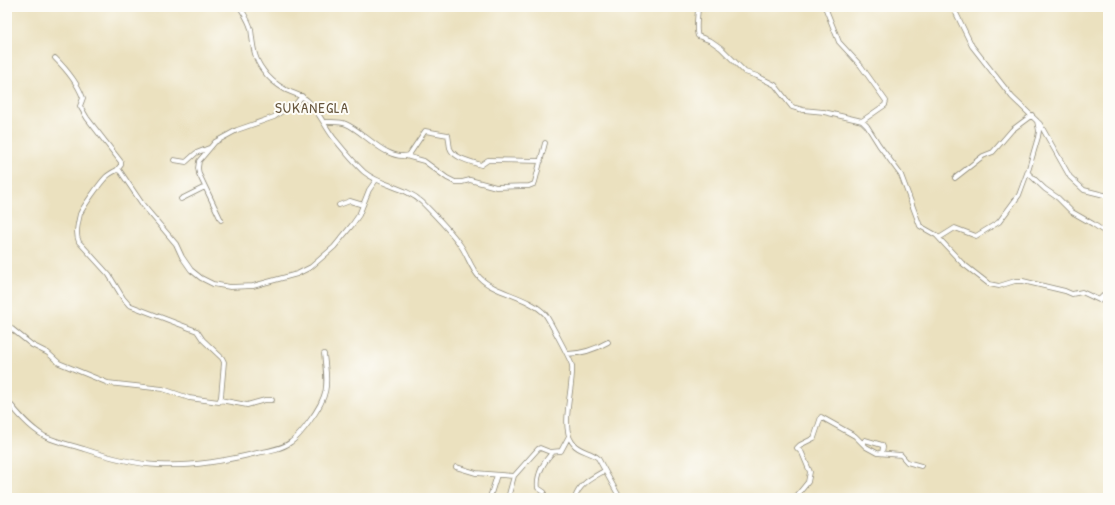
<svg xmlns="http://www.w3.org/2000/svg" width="1115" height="505" font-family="'Patrick Hand',sans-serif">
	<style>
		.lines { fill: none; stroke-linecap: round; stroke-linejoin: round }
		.street-casing { stroke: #8b8675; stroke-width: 5.5 }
		.street { stroke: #fff; stroke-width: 4 }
		.labels { text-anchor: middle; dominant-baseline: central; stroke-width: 4; stroke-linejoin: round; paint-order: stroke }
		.quarter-label { font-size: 15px; letter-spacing: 1px; fill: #67563d; stroke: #fdfcf7 }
	</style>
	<rect width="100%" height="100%" fill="#fdfcf7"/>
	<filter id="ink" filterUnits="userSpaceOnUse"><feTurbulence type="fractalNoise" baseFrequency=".025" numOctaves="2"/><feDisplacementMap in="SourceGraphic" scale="8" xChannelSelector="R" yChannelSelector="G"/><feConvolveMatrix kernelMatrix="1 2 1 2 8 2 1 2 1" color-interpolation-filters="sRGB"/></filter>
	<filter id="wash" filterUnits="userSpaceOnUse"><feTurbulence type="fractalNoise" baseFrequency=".012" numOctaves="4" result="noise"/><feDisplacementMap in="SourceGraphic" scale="16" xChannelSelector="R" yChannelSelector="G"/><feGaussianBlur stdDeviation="0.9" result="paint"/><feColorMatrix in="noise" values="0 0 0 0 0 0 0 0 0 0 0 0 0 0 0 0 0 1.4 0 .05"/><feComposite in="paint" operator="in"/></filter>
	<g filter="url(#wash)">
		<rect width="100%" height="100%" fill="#ebe1bf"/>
	</g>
	<g filter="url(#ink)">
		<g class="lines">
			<defs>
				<path id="street" d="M 240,7 C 244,14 249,21 251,29 C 253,44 253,57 263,70 C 269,79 277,85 286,90 C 294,94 302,95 308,101 C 319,112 324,125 333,137 C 342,148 353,162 364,172 C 381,186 406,187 422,202 C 435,215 450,230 461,246 C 468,256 471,269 480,278 C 496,294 528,296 545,314 C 548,318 572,362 572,366 C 574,385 560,426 572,442 C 578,452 590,451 598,458 L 620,498
					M 698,7 C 698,15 695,29 698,36 L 711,41 L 721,48 L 745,72 L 757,76 L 775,85 L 792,107 L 803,110 L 824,112 L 862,121 L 885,105 L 886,101 L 861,66 L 839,42 L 825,7
					M 953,7 L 972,46 L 1012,97 L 1040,124 L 1070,177 L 1084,190 L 1108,196
					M 55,58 C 66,69 78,84 83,98 L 80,106 L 87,118 L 121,162 L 121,165 L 117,170
					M 862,121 L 867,126 L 879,145 L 901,175 L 920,226 L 936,235 L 962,263 L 989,284 L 999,286 L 1015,281 L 1023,281 L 1065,291 L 1072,294 L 1082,292 L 1099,300 L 1108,291
					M 325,122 C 331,122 340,121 346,124 C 365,132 387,162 409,155 L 425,131 L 448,135 C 449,139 449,144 450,148 C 453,158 472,162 481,165 L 488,160 L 541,161
					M 406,156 L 424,161 L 447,178 L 455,182 L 462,182 L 470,180 L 496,187 L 529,186 L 534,184 L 535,182 L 545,143
					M 174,160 L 186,162 L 196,153 L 209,148
					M 1028,173 L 1045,189 L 1058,198 L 1072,212 L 1093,224 L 1108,234
					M 955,178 L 983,156 L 993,152 L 1012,130 L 1032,115
					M 181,199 L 205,187
					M 339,205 L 350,201 L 363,205
					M 221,220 L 199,174 L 198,168 L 199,161 L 215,142 L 237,130 L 274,117 L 288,107 L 295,105 L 302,96
					M 939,238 L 955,228 L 976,236 L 999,222 L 1019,195 L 1029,168 L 1038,137 L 1039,131 L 1037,121
					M 1107,283 L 1108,287
					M 7,325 L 32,345 L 48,353 L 59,363 L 108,383 L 163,389 L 189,398 L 219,402 L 221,397 L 224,362 L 222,358 L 203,340 L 197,331 L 129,305 L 123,298 L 109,275 L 79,242 C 75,234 78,223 80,214 C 83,207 100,183 106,177 C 109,174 113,172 117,170 L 120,171 L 143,205 L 176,244 L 182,257 L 191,270 L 201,278 L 213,284 L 230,287 L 253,286 L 297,274 L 311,267 L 334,247 L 352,225 L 359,215 L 369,190 L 376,180
					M 567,354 C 582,354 594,350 608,342
					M 7,400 C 18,414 29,427 44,436 C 56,442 71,445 84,449 C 108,457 133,464 158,465 C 191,467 225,461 257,453 C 268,451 282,449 291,442 C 298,437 304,429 309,422 C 329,395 328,387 324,354
					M 220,400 L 247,405 L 265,400 L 272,400
					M 863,444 L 865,440 L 882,445 L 883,447 L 882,453
					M 456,467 L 476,473 L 514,476
					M 544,492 L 538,488 C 536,475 544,461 553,452
					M 490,497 L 497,475
					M 508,498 L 514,476 L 538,449 L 540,448 L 550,452 L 561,451 L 569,436
					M 575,498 C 579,484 592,478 604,471
					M 795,498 L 808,482 L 810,472 L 802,453 L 797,448 L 800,445 L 814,438 L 821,417 L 855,436 L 866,447 L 877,453 L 901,455 L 907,462 L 921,466"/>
			</defs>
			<use href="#street" class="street-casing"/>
			<use href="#street" class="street"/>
		</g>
	</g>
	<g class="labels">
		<g class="quarter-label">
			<text x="312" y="107">SUKANEGLA</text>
		</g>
	</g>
	<rect width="1115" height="505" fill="none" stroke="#fdfcf7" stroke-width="24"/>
</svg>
